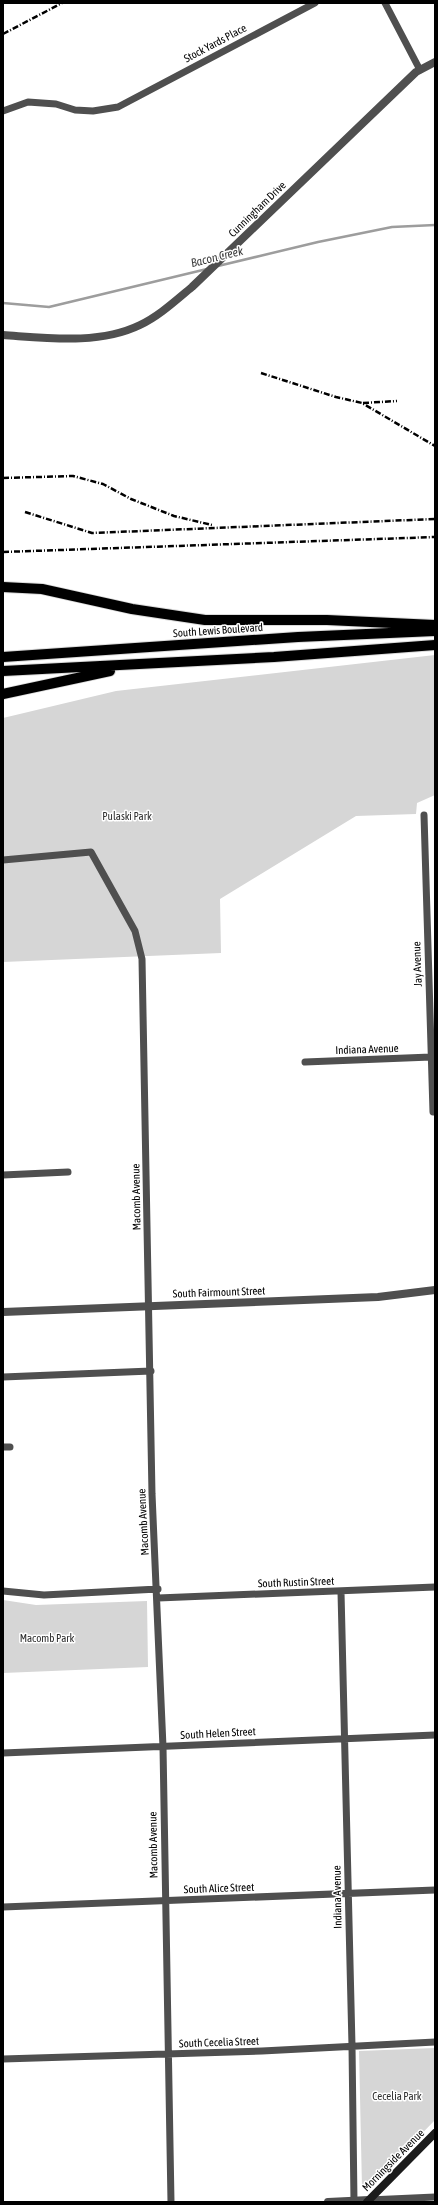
<svg xmlns="http://www.w3.org/2000/svg" width="438" height="2205" font-family="'Asap Condensed',sans-serif">
	<style>
		.green { fill: #d6d6d6 }
		.lines { fill: none; stroke-linecap: round; stroke-linejoin: round }
		.stream { stroke: #9d9d9d; stroke-width: 2.5 }
		.primary-casing { stroke: #dbdbdb; stroke-width: 12 }
		.minor { stroke: #4f4f4f; stroke-width: 7 }
		.tertiary { stroke: #4f4f4f; stroke-width: 8 }
		.secondary { stroke: #1c1c1c; stroke-width: 8 }
		.primary { stroke: #000; stroke-width: 10 }
		.rail { stroke: #000; stroke-width: 2.5; stroke-dasharray: 6 2 1 2; stroke-linecap: butt }
		.labels { text-anchor: middle; dominant-baseline: central; stroke-width: 3; stroke-linejoin: round; paint-order: stroke }
		.street-label { font-size: 11px; fill: #000; stroke: #fff }
		.park-label { font-size: 11px; fill: #2d2d2d; stroke: #fff }
		.water-label { font-size: 12px; font-style: italic; fill: #3e3e3e; stroke: #fff }
	</style>
	<rect width="100%" height="100%" fill="#fff"/>
	<path class="green" d="M 435,655 L 435,795 L 417,803 L 416,814 L 356,816 L 220,899 L 221,953 L 3,962 L 3,718 L 116,691 Z
		M 3,1600 L 36,1605 L 147,1601 L 148,1667 L 3,1673 Z
		M 435,2048 L 435,2120 L 370,2187 L 364,2189 L 362,2188 L 359,2051 Z"/>
	<g class="lines">
		<path class="stream" d="M 218,266 L 318,242 L 392,227 L 435,225
			M 3,303 L 49,307 L 207,269"/>
		<defs>
			<path id="primary" d="M 3,587 L 42,589 L 132,609 L 205,620 L 327,620 L 435,625
				M 3,657 L 298,637 L 435,631
				M 3,671 L 274,657 L 435,645
				M 3,694 L 110,671"/>
		</defs>
		<use href="#primary" class="primary-casing"/>
		<path class="minor" d="M 385,3 L 420,70
			M 3,111 L 28,102 L 56,104 L 75,110 L 93,111 L 118,107 L 315,3
			M 424,815 L 433,1112 L 435,1112
			M 3,860 L 91,852 L 135,931 L 142,959 L 152,1494 L 163,1747 L 171,2202
			M 305,1062 L 431,1057
			M 3,1175 L 68,1172
			M 3,1377 L 151,1371
			M 3,1447 L 10,1447
			M 3,1591 L 44,1595 L 158,1589
			M 341,1592 L 352,2046 L 354,2202
			M 158,1598 L 435,1587
			M 3,1753 L 435,1735
			M 3,1907 L 435,1890
			M 3,2059 L 262,2051 L 435,2042
			M 369,2200 L 435,2197"/>
		<path class="tertiary" d="M 3,335 C 47,338 99,345 140,325 C 159,316 175,301 192,287 L 416,72 L 435,62
			M 3,1312 L 378,1297 L 435,1290
			M 328,2202 L 369,2200"/>
		<path class="secondary" d="M 367,2202 L 435,2133"/>
		<use href="#primary" class="primary"/>
		<path class="rail" d="M 3,34 L 62,3
			M 261,373 L 336,397 L 362,403 L 435,446
			M 363,403 L 397,401
			M 3,478 L 73,476 L 103,484 L 131,499 L 174,516 L 212,525
			M 25,512 L 92,533 L 435,519
			M 3,552 L 435,537"/>
	</g>
	<g class="labels">
		<g class="street-label">
			<text transform="translate(215 43) rotate(-28)">Stock Yards Place</text>
			<text transform="translate(257 209) rotate(-44)">Cunningham Drive</text>
			<text transform="translate(218 630) rotate(-4)">South Lewis Boulevard</text>
			<text transform="translate(417 964) rotate(-92)">Jay Avenue</text>
			<text transform="translate(367 1049) rotate(-2)">Indiana Avenue</text>
			<text transform="translate(136 1197) rotate(-91)">Macomb Avenue</text>
			<text transform="translate(219 1292) rotate(-2)">South Fairmount Street</text>
			<text transform="translate(143 1522) rotate(-93)">Macomb Avenue</text>
			<text transform="translate(296 1582) rotate(-2)">South Rustin Street</text>
			<text transform="translate(218 1733) rotate(-3)">South Helen Street</text>
			<text transform="translate(153 1845) rotate(-91)">Macomb Avenue</text>
			<text transform="translate(219 1888) rotate(-2)">South Alice Street</text>
			<text transform="translate(337 1897) rotate(-91)">Indiana Avenue</text>
			<text transform="translate(219 2042) rotate(-2)">South Cecelia Street</text>
			<text transform="translate(393 2160) rotate(-45)">Morningside Avenue</text>
		</g>
		<g class="park-label">
			<text x="127" y="816">Pulaski Park</text>
			<text x="47" y="1638">Macomb Park</text>
			<text x="397" y="2096">Cecelia Park</text>
		</g>
		<g class="water-label">
			<text transform="translate(217 257) rotate(-14)">Bacon Creek</text>
		</g>
	</g>
	<rect width="438" height="2205" fill="none" stroke="#000000" stroke-width="8"/>
</svg>
